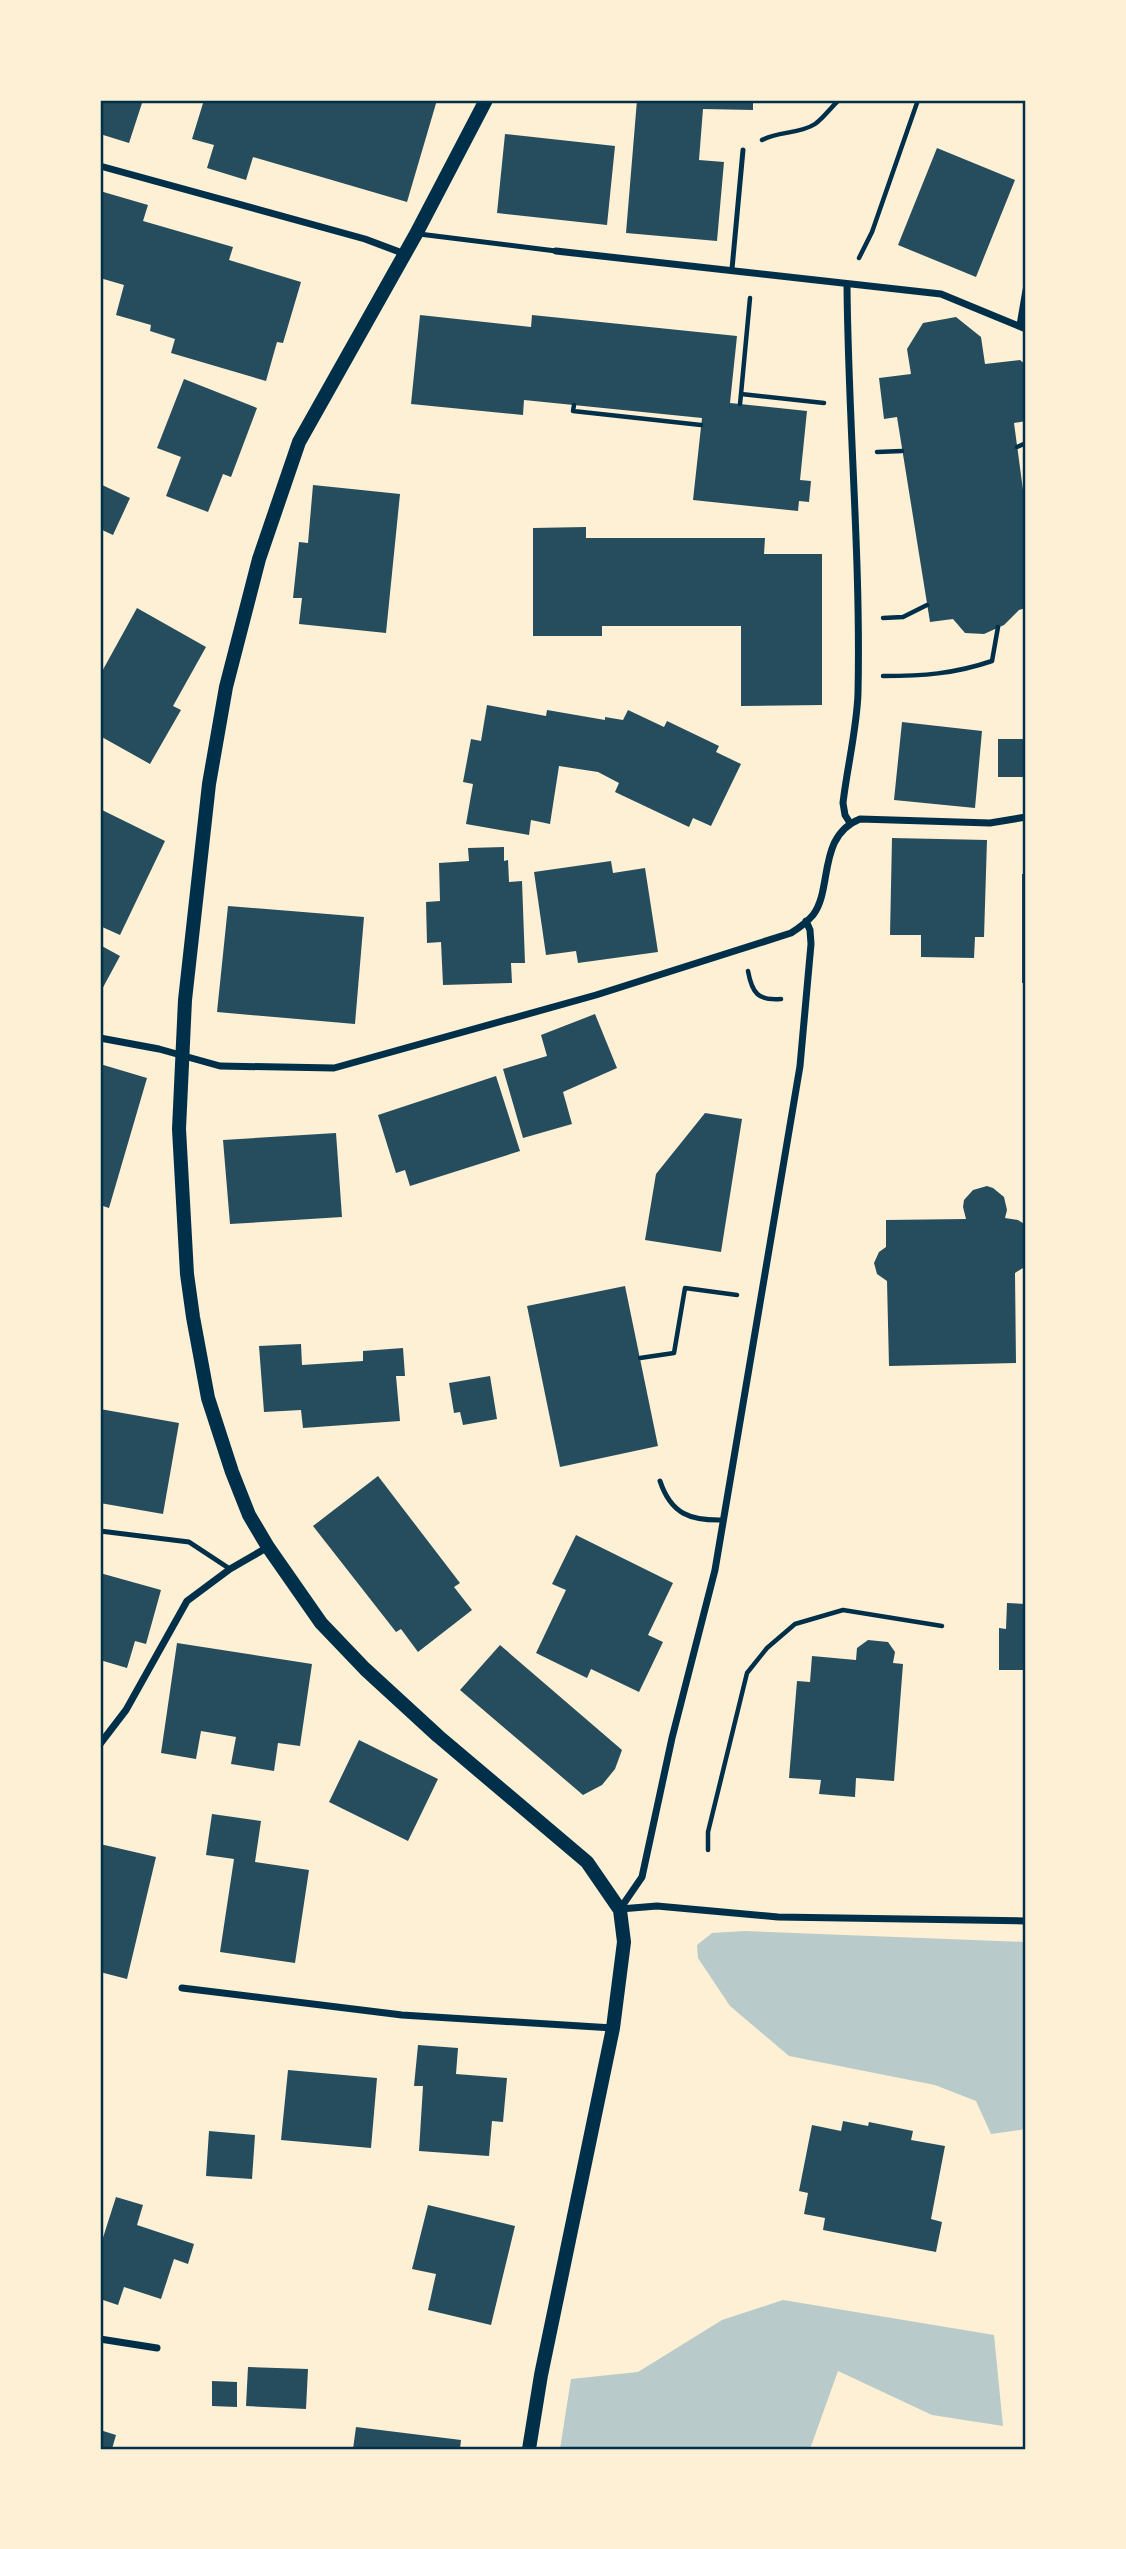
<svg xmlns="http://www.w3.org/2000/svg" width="1126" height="2549" font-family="Bitter,serif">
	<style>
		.green { fill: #b9caca }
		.building { fill: #264d5e }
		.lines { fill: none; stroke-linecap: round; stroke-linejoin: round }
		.path { stroke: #003049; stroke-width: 4.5 }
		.service { stroke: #003049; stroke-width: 5 }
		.minor { stroke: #003049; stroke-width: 7 }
		.secondary { stroke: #003049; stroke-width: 14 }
		.neatline { fill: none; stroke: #003049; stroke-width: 2.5 }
	</style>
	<rect width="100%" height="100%" fill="#fdf0d5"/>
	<path class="green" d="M 744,1931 L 1026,1942 L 1026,2129 L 991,2134 L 976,2101 L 935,2085 L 789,2056 L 730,2006 L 698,1958 L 697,1945 L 712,1933 Z
		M 783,2300 L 994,2335 L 1003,2426 L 932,2415 L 838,2371 L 810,2449 L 560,2449 L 571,2379 L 638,2372 L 722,2320 Z"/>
	<path class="building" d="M 100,100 L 143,100 L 129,143 L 100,134 Z
		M 204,100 L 437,100 L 407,202 L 253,157 L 246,180 L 207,168 L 214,145 L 192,139 Z
		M 637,100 L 753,100 L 753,110 L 703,109 L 699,160 L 724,162 L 717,241 L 626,233 Z
		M 505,134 L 615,146 L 607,225 L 497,213 Z
		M 937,148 L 1015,180 L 976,277 L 898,245 Z
		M 100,191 L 148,205 L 143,221 L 233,247 L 229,260 L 301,282 L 283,343 L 277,342 L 266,381 L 171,353 L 175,339 L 150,331 L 151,325 L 116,315 L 124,285 L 100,278 Z
		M 420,315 L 531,327 L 532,315 L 737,336 L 730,403 L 807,411 L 800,480 L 811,481 L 809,502 L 799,501 L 798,511 L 693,500 L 702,418 L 524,400 L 523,415 L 411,404 Z
		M 956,317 L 981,337 L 985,364 L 1020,360 L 1026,365 L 1026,421 L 1014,423 L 1026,512 L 1026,608 L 1019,610 L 1004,625 L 984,634 L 965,633 L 953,619 L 930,622 L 897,417 L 884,419 L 879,378 L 911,374 L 907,349 L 923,323 Z
		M 184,379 L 257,408 L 231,477 L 223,474 L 208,512 L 166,496 L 181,457 L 157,448 Z
		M 100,484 L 130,498 L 113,535 L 100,529 Z
		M 313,485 L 400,494 L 386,633 L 299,624 L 302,598 L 293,598 L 299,542 L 308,543 Z
		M 586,527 L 586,538 L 765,538 L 764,554 L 822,554 L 822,705 L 741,706 L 741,626 L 602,626 L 602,636 L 533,636 L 533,528 Z
		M 137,608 L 206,647 L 173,706 L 181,710 L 150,764 L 100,736 L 100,675 Z
		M 487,705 L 546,716 L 547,710 L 605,720 L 605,717 L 623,720 L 628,710 L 664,727 L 667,721 L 719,746 L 716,752 L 741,764 L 711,826 L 693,818 L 689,827 L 615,792 L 619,783 L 598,772 L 559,766 L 550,824 L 531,820 L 529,835 L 466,824 L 473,784 L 463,782 L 471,739 L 481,741 Z
		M 902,722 L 982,731 L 975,808 L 894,800 Z
		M 998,739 L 1026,739 L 1026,777 L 998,777 Z
		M 100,809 L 165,841 L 120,935 L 100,926 Z
		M 892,838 L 987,840 L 984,937 L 975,937 L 974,958 L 921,957 L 921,935 L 890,935 Z
		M 504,847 L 504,861 L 508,860 L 509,882 L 522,881 L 525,963 L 511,963 L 512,983 L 443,985 L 441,942 L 427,943 L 426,902 L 440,901 L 439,863 L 469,861 L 468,848 Z
		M 611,861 L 613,873 L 645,868 L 658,952 L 578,963 L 576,951 L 546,955 L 534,872 Z
		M 1022,874 L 1026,874 L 1026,983 L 1022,983 Z
		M 228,906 L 364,917 L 355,1024 L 217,1012 Z
		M 100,945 L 120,956 L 100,993 Z
		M 595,1014 L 617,1068 L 563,1092 L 572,1124 L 523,1138 L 503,1069 L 547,1056 L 541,1035 Z
		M 100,1064 L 147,1078 L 109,1208 L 100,1205 Z
		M 496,1076 L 520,1151 L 410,1186 L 405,1170 L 396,1173 L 378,1115 Z
		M 705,1113 L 742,1119 L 721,1252 L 645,1240 L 656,1174 Z
		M 336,1133 L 342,1217 L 230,1224 L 223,1140 Z
		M 987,1186 L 993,1188 L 1004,1197 L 1007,1210 L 1005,1218 L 1018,1220 L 1026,1225 L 1026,1266 L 1015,1273 L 1016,1363 L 889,1366 L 887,1281 L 877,1274 L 874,1263 L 879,1252 L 886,1247 L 886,1220 L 966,1219 L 963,1207 L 964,1200 L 973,1190 Z
		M 625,1286 L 658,1446 L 560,1467 L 527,1306 Z
		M 301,1344 L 302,1365 L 363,1361 L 363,1351 L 403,1348 L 405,1376 L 396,1376 L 400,1421 L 303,1428 L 301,1410 L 264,1412 L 259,1346 Z
		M 490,1376 L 497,1419 L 463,1425 L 460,1412 L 454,1413 L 449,1383 Z
		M 100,1409 L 179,1423 L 163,1514 L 100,1503 Z
		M 378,1476 L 460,1583 L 454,1587 L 472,1610 L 418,1652 L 401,1629 L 396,1632 L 313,1526 Z
		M 576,1535 L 673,1583 L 648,1635 L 663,1642 L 639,1692 L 591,1669 L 587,1678 L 536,1653 L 566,1590 L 552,1584 Z
		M 100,1573 L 161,1590 L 146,1644 L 135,1641 L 127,1668 L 100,1660 Z
		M 1007,1603 L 1026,1604 L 1026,1670 L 999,1670 L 999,1628 L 1006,1629 Z
		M 868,1640 L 888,1642 L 895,1652 L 893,1663 L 903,1664 L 894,1781 L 856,1778 L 855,1797 L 819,1794 L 821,1780 L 789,1778 L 797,1681 L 810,1682 L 812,1656 L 856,1660 L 857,1648 Z
		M 177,1643 L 312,1664 L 300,1746 L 278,1743 L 274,1771 L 231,1764 L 236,1737 L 201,1731 L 196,1759 L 161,1753 Z
		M 500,1645 L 622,1750 L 615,1769 L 602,1785 L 583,1795 L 460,1690 Z
		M 359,1740 L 438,1779 L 408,1841 L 329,1802 Z
		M 212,1814 L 261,1821 L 255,1862 L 309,1870 L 295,1963 L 220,1952 L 234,1859 L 206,1855 Z
		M 100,1844 L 156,1857 L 127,1979 L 100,1972 Z
		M 418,2045 L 458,2048 L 456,2074 L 507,2078 L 503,2122 L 492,2121 L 489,2156 L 419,2151 L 423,2086 L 414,2086 Z
		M 288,2070 L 377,2078 L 371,2148 L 281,2140 Z
		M 843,2121 L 868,2126 L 869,2122 L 913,2131 L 911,2140 L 945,2146 L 931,2219 L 942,2222 L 936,2252 L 823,2230 L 825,2218 L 804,2214 L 808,2193 L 799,2191 L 812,2125 L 841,2131 Z
		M 209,2131 L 255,2135 L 252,2179 L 206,2176 Z
		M 116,2197 L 143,2205 L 137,2225 L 194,2244 L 188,2264 L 174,2259 L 161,2299 L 124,2287 L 118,2305 L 100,2299 L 100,2247 Z
		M 428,2205 L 515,2226 L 491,2325 L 428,2310 L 436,2274 L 412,2269 Z
		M 248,2367 L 308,2369 L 306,2409 L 246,2406 Z
		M 212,2381 L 237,2382 L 237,2407 L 212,2406 Z
		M 356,2427 L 461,2440 L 460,2449 L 353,2449 Z
		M 100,2430 L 116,2435 L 112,2449 L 100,2449 Z"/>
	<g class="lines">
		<path class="path" d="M 762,140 C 779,131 800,134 815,124 C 824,118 831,107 839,100
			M 859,258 L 872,232 L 918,100
			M 750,298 L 741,394 L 824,403
			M 740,404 L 741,394
			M 574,405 L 573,411 L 701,425
			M 1017,447 L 1026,443
			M 877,452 L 902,451
			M 883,618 L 903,617 L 927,605
			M 883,676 C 922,676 954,674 992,661 L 998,627
			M 748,971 C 752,993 758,1001 781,999
			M 640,1358 L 674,1353 L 685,1288 L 737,1295
			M 708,1850 L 708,1832 L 747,1673 L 767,1648 L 795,1624 L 843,1610 L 942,1626"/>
		<path class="service" d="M 419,234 L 556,251
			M 732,269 L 743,150
			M 660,1481 C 671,1514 690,1521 724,1520
			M 100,1531 L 189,1542 L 230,1569"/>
		<path class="minor" d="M 100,166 L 365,239 L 405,254
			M 556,251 L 941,294 L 1026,329
			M 847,284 C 848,421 861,557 858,693 C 857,728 847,768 843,803 L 845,815 L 850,823
			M 1020,325 L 1026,290
			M 100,1038 L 159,1049 L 220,1066 L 334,1068 L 596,995 L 791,933 C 799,928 807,922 813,915 C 833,889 817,836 860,819 L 990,823 L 1026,817
			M 100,1744 L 126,1710 L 187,1601 L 230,1569 L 268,1547
			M 620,1909 L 642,1877 L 672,1738 L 715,1570 L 800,1066 L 811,944 L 810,930 L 806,921
			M 620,1909 L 657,1906 L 778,1917 L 1026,1921
			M 182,1988 L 402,2015 L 613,2028
			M 100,2339 L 157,2348"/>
		<path class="secondary" d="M 486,100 L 416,234 L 299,442 L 259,559 L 226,687 L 209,784 L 185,1000 L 179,1129 L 187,1274 L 193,1317 L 208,1398 L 232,1472 L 249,1515 L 268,1547 L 321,1623 L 365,1669 L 438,1736 L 587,1862 L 620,1910 L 624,1942 L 613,2028 L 541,2375 L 529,2449"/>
	</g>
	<rect width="1126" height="2549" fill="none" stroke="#fdf0d5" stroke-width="203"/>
	<rect x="102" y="102" width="922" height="2346" class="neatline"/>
</svg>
